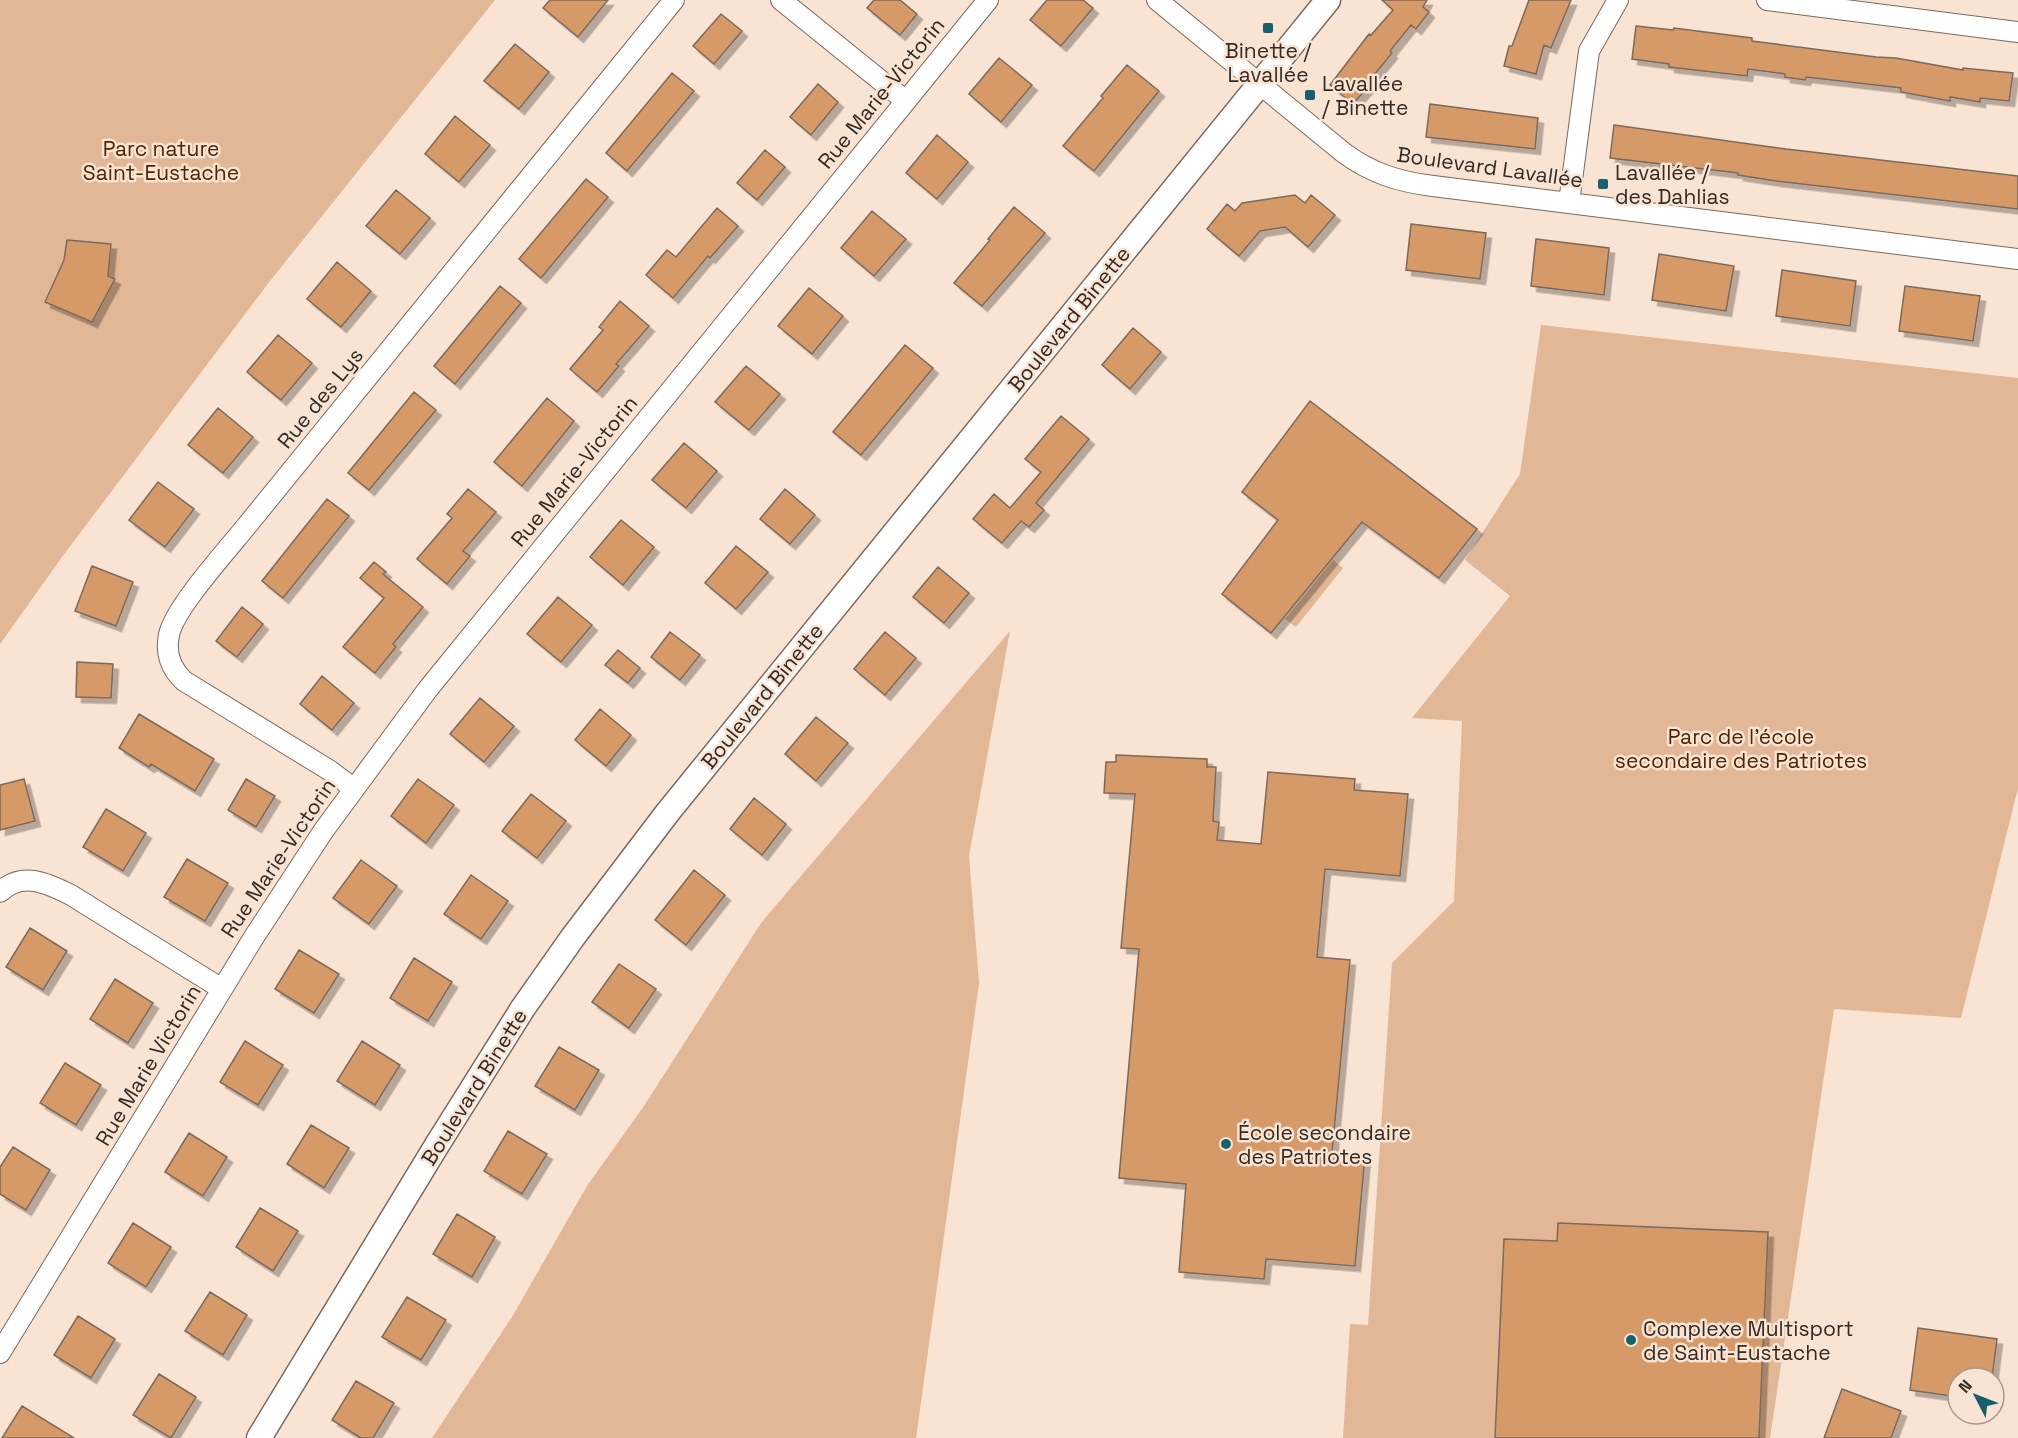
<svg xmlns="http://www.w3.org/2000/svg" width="2018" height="1438" font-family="'Space Grotesk',sans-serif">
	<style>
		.green { fill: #e1b795 }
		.building { fill: #d59a68; stroke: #7d6a5b; stroke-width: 1.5; filter: url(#shadow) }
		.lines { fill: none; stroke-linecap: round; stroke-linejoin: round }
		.minor-casing { stroke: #7c695a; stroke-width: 22 }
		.tertiary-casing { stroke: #7c695a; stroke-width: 27 }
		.minor { stroke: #fff; stroke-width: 20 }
		.tertiary { stroke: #fff; stroke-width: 24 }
		.poi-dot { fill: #16606e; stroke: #f9e3d2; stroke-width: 2 }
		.labels { text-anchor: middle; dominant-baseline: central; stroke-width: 5; stroke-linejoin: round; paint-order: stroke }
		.poi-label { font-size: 21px; fill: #322a23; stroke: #f9e3d2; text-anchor: start }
		.street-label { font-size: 21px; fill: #322a23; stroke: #f9e3d2 }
		.park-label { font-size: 21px; fill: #4d2600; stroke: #f9e3d2 }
	</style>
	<defs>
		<filter id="shadow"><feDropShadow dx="5.5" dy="5.5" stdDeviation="0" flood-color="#0004"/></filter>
	</defs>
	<rect width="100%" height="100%" fill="#f9e3d2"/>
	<path class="green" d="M 0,0 L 495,0 L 270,281 L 62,557 L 0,644 Z
		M 1541,325 L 2018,378 L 2018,788 L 1961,1018 L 1834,1009 L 1770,1438 L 1343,1438 L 1350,1324 L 1368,1325 L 1392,963 L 1454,901 L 1462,721 L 1412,718 L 1510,596 L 1465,560 L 1520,474 Z
		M 1333,560 L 1343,568 L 1296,627 L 1285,619 Z
		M 1010,631 L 969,856 L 979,983 L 916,1438 L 432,1438 L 512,1317 L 587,1186 L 644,1106 L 761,923 Z"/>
	<path class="building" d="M 550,0 L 608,0 L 578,37 L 543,8 Z
		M 874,0 L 900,0 L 917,14 L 900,35 L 867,8 Z
		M 1047,0 L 1083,0 L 1093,8 L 1061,46 L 1030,20 Z
		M 1382,0 L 1427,0 L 1423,7 L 1429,12 L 1416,29 L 1411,25 L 1390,51 L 1392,53 L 1365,86 L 1367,88 L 1353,104 L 1330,85 L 1369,34 L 1371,35 L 1393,10 Z
		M 1529,0 L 1571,0 L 1551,48 L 1544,45 L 1536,74 L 1504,66 L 1509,46 L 1512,46 Z
		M 721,14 L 742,31 L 714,64 L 693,46 Z
		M 1636,26 L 1673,30 L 1674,28 L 1752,38 L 1752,41 L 1876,57 L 1896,58 L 1963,70 L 1963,68 L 2013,73 L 2009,101 L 1980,98 L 1980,102 L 1950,97 L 1950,101 L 1901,92 L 1901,88 L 1806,77 L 1805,80 L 1785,77 L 1785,74 L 1748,69 L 1747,76 L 1669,67 L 1669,64 L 1632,59 Z
		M 515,44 L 549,72 L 519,109 L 484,81 Z
		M 999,58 L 1032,85 L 1001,122 L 969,94 Z
		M 1127,65 L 1159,91 L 1094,171 L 1063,146 L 1103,98 L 1101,96 Z
		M 672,73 L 694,91 L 627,171 L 606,153 Z
		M 818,84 L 838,102 L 811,135 L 790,117 Z
		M 1430,104 L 1538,118 L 1535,149 L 1426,137 Z
		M 455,116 L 490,145 L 459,182 L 425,154 Z
		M 1614,125 L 1786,149 L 2018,176 L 2018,209 L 1776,181 L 1738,175 L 1738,173 L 1610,158 Z
		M 937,135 L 968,162 L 937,199 L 906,173 Z
		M 765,150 L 785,167 L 757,200 L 737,183 Z
		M 586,179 L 608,197 L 541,278 L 519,259 Z
		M 396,190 L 430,218 L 400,254 L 366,226 Z
		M 1295,195 L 1305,203 L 1311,195 L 1335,215 L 1308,247 L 1285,227 L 1260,231 L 1239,256 L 1207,229 L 1227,204 L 1235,211 L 1242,203 Z
		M 1014,207 L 1045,233 L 982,306 L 954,283 L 990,240 L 988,239 Z
		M 717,208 L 738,226 L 710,258 L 708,256 L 673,298 L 646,275 L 667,250 L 676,257 Z
		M 872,211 L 906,239 L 874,276 L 841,248 Z
		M 1411,224 L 1486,233 L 1480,279 L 1406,270 Z
		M 1536,239 L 1609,248 L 1604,295 L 1531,286 Z
		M 67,240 L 111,244 L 108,276 L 115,279 L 92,322 L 45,302 L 64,260 Z
		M 1659,254 L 1734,266 L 1726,311 L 1652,300 Z
		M 337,262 L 371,291 L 341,327 L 307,299 Z
		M 1782,270 L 1856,281 L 1850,326 L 1776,316 Z
		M 500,286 L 521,303 L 455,384 L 434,366 Z
		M 1905,286 L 1980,296 L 1973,341 L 1899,331 Z
		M 809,288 L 843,316 L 812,354 L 778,326 Z
		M 620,301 L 649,326 L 616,364 L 619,366 L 597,392 L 570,369 L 603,330 L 599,327 Z
		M 1133,328 L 1161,352 L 1130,389 L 1102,365 Z
		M 278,335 L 312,363 L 281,400 L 247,372 Z
		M 905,345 L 933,368 L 861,455 L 833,432 Z
		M 746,366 L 780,394 L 749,430 L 715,402 Z
		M 414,392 L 436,410 L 369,490 L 348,473 Z
		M 547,398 L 574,421 L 522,486 L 494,462 Z
		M 1310,401 L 1477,529 L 1439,578 L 1362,522 L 1271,633 L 1222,594 L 1278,520 L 1242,492 Z
		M 218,408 L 253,437 L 223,473 L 188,445 Z
		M 1061,416 L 1089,439 L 1036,503 L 1044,510 L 1029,527 L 1021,521 L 1002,543 L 973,519 L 994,494 L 1010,508 L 1041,472 L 1025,459 Z
		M 684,443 L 717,471 L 686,508 L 652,480 Z
		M 158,482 L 194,509 L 165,547 L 129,520 Z
		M 468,489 L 496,512 L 463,551 L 470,556 L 447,584 L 417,559 L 452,518 L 447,514 Z
		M 785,489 L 815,515 L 790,544 L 760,519 Z
		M 327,499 L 349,516 L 283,598 L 262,581 Z
		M 621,520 L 654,547 L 623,585 L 590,557 Z
		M 736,546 L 768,572 L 736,609 L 705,583 Z
		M 374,562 L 386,572 L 383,574 L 423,607 L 393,644 L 396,647 L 375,673 L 343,647 L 384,598 L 360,578 Z
		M 92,566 L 133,582 L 116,626 L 75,611 Z
		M 938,567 L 969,593 L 944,623 L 913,597 Z
		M 558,597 L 592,625 L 561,662 L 527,634 Z
		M 242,607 L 263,624 L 237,657 L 216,641 Z
		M 670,632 L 700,655 L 680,680 L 651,657 Z
		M 885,632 L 916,658 L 885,695 L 854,669 Z
		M 618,650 L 640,668 L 628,683 L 605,665 Z
		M 77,662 L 113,664 L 111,698 L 76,697 Z
		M 322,676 L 354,703 L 332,730 L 300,704 Z
		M 480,698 L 514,726 L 484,762 L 450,734 Z
		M 600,709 L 631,735 L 606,766 L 575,740 Z
		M 139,714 L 214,759 L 195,791 L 151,764 L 149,767 L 119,748 Z
		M 816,717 L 848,743 L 816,781 L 785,754 Z
		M 1116,755 L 1207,759 L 1207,767 L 1216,767 L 1213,821 L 1219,822 L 1217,840 L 1261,844 L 1268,772 L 1355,779 L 1354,790 L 1408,794 L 1400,876 L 1325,869 L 1317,957 L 1350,960 L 1332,1153 L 1365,1156 L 1355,1266 L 1266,1259 L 1264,1279 L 1179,1272 L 1186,1184 L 1119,1178 L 1139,949 L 1121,948 L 1135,794 L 1104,793 L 1106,762 L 1116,762 Z
		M 24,779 L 35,821 L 0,830 L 0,785 Z
		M 246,779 L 275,796 L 256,827 L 228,810 Z
		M 418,779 L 454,805 L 426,843 L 391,816 Z
		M 531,794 L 566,821 L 537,858 L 502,831 Z
		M 754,798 L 786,824 L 762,855 L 730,829 Z
		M 106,809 L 146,833 L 123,871 L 83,847 Z
		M 187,859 L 228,883 L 205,921 L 164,897 Z
		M 361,860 L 397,886 L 369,924 L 333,898 Z
		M 694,870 L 725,895 L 686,945 L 655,920 Z
		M 471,875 L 508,901 L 481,939 L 444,914 Z
		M 30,928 L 67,951 L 43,990 L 6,967 Z
		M 299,950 L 339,974 L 314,1013 L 275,989 Z
		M 414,958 L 452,982 L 428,1021 L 390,998 Z
		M 619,964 L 656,989 L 629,1028 L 592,1002 Z
		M 115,979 L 153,1003 L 128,1043 L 90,1019 Z
		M 245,1041 L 283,1065 L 258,1105 L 220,1082 Z
		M 362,1041 L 400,1065 L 375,1105 L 337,1081 Z
		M 559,1047 L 599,1070 L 575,1110 L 535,1086 Z
		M 65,1063 L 101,1085 L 76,1125 L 40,1103 Z
		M 311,1125 L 349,1148 L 324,1188 L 287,1164 Z
		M 508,1131 L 547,1154 L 522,1194 L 484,1171 Z
		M 189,1133 L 227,1157 L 203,1196 L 165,1172 Z
		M 13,1147 L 50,1170 L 26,1210 L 0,1194 L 0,1167 Z
		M 260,1208 L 298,1231 L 273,1271 L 236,1247 Z
		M 457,1214 L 495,1237 L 472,1277 L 433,1254 Z
		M 133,1223 L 171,1247 L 146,1287 L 108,1263 Z
		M 1558,1223 L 1768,1232 L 1759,1438 L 1495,1438 L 1504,1239 L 1557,1241 Z
		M 210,1292 L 247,1315 L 223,1355 L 185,1331 Z
		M 407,1297 L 446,1320 L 421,1360 L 382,1337 Z
		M 78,1316 L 115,1339 L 91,1378 L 54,1355 Z
		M 1918,1328 L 1997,1339 L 1992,1378 L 1958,1378 L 1958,1397 L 1910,1390 Z
		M 159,1374 L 196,1397 L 171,1438 L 133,1415 Z
		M 356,1381 L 394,1403 L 373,1438 L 361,1438 L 332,1420 Z
		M 1842,1389 L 1901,1411 L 1891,1438 L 1824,1438 Z
		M 22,1406 L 74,1438 L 2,1438 Z"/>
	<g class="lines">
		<defs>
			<path id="minor" d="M 781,0 L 906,101
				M 1157,0 L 1344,153 C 1371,173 1399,182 1433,186 L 2018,259
				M 1767,0 L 2018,32
				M 1569,203 L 1589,51 L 1618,0
				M 353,788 L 329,770 L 184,681 C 171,669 165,653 169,635 C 174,608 230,547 249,523 L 674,0
				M 0,892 C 22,871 47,883 71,895 L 222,989
				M 0,1353 L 254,937 L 324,830 L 428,689 L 988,0"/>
			<path id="tertiary" d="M 259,1438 L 437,1145 L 523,1008 L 573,937 L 668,812 L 1328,0"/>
		</defs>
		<use href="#minor" class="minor-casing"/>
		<use href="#tertiary" class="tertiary-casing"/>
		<use href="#minor" class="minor"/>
		<use href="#tertiary" class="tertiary"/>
	</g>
	<g class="poi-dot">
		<rect x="1262" y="22" width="12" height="12" rx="3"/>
		<rect x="1304" y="89" width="12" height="12" rx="3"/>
		<rect x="1597" y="178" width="12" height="12" rx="3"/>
		<circle cx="1226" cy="1144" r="6"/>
		<circle cx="1631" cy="1340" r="6"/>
	</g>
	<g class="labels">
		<g class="poi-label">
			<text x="1268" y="50" text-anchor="middle">Binette /<tspan x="1268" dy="24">Lavallée</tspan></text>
			<text x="1322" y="83">Lavallée<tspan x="1322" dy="24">/ Binette</tspan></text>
			<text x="1615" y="172">Lavallée /<tspan x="1615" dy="24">des Dahlias</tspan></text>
			<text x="1238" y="1132">École secondaire<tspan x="1238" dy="24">des Patriotes</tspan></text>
			<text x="1643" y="1328">Complexe Multisport<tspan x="1643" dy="24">de Saint-Eustache</tspan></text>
		</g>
		<g class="street-label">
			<text transform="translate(881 93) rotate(-51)">Rue Marie-Victorin</text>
			<text transform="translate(1490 167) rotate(8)">Boulevard Lavallée</text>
			<text transform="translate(1069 319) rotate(-51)">Boulevard Binette</text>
			<text transform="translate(320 398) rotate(-51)">Rue des Lys</text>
			<text transform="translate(574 471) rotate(-51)">Rue Marie-Victorin</text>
			<text transform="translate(762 696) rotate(-51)">Boulevard Binette</text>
			<text transform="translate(278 858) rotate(-56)">Rue Marie-Victorin</text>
			<text transform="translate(148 1065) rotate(-59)">Rue Marie Victorin</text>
			<text transform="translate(474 1087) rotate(-58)">Boulevard Binette</text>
		</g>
		<g class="park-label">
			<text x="161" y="148">Parc nature<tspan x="161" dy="24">Saint-Eustache</tspan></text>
			<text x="1741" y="736">Parc de l'école<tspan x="1741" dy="24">secondaire des Patriotes</tspan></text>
		</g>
	</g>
	<g transform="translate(1976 1396) rotate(312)"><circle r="28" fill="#f9e3d2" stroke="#a9998c" stroke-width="1.5"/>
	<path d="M0-4.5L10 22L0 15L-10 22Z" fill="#16606e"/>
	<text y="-9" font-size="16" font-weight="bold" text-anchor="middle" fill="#322a23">N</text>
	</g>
</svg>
